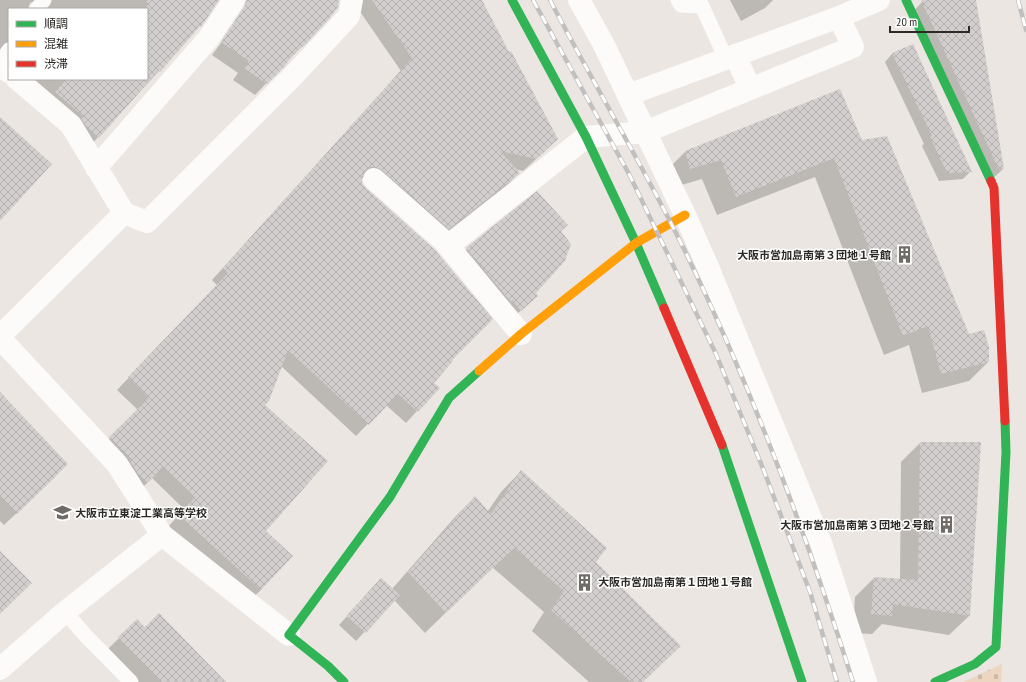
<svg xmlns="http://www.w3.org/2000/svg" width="1026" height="682" font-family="'PT Sans Narrow','Noto Sans JP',sans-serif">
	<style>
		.cemetery { fill: url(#cemetery-stones) }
		.shadow { fill: #0003 }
		.building { fill: url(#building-cross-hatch) }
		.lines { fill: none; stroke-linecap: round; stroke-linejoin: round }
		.lane { stroke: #fcfbfa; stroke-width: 15 }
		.street { stroke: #fcfbfa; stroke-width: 22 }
		.fast { stroke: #30b455; stroke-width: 9 }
		.slow { stroke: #ff9f0a; stroke-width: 9 }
		.jam { stroke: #e5322d; stroke-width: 9 }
		.rail-casing { stroke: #c1c0bf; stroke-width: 4.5 }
		.rail { stroke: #fff; stroke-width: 3; stroke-dasharray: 9; stroke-linecap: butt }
		.labels { text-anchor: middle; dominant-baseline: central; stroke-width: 3; stroke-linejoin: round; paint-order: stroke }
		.poi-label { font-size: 11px; font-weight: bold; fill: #2c2926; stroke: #fff; text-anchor: end }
	</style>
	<defs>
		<pattern id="cemetery-stones" width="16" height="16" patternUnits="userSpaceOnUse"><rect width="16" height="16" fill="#edd6c1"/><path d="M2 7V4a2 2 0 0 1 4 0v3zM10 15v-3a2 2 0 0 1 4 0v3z" fill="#cbb8a6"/></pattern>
		<pattern id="building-cross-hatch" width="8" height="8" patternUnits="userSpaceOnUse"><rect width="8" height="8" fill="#d1cecd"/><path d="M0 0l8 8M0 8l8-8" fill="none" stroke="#b4b1b0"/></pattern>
	</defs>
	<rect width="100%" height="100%" fill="#ebe6e1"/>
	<path class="cemetery" d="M 1002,664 L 1001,682 L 963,682 Z"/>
	<path class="shadow" d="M 0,0 L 207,0 L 159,71 L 88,148 L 28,79 L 147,79 L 147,9 L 42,9 L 35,1 L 30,3 L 28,9 L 9,9 L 9,56 L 0,50 Z
		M 253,0 L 339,0 L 303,45 L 255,95 L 233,80 L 238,73 L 212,55 Z
		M 352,0 L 481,0 L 545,151 L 523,171 L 515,169 L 519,173 L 507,185 L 437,240 L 364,178 L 361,178 L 361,184 L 450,360 L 432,383 L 438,388 L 406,423 L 386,405 L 356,436 L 281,366 L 264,405 L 265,531 L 261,590 L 249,601 L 168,527 L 184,509 L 152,478 L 136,494 L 98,450 L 138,410 L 117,390 L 217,285 L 212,280 L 401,71 Z
		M 730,0 L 773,0 L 765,8 L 741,21 Z
		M 935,0 L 975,0 L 1003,169 L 990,181 L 910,15 L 922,2 Z
		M 912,45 L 971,171 L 963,179 L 939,181 L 922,146 L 924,144 L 885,62 L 892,54 Z
		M 861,141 L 968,335 L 988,362 L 969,381 L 922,393 L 909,345 L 884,355 L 815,177 L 717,215 L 702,179 L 671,188 L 666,171 L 685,152 Z
		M 560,231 L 534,293 L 526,306 L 509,321 L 456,259 L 467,249 Z
		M 0,394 L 55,477 L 4,525 L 0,521 Z
		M 920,443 L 969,616 L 949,635 L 882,624 L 872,634 L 853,633 L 855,597 L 874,578 L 900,580 L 901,462 Z
		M 521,471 L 595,562 L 643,682 L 589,682 L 532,631 L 544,612 L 492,567 L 425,633 L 394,600 L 356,641 L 339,625 L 381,579 L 392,589 L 455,517 L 475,497 L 488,511 L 501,492 Z
		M 137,620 L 145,628 L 225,682 L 121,682 L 98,659 Z"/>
	<path class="building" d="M 147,0 L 219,0 L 201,27 L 200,26 L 160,72 L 159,70 L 99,138 L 87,128 L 81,118 L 83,116 L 55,92 L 67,79 L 147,79 Z
		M 246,0 L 339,0 L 338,7 L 329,19 L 304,46 L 294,53 L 285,66 L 267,84 L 244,68 L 249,61 L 221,42 L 244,7 Z
		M 372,0 L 482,0 L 509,52 L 511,51 L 558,139 L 536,159 L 500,151 L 520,173 L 449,229 L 382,170 L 377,167 L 370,167 L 364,171 L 362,177 L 362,183 L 366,188 L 435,250 L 493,319 L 452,360 L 453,361 L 434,383 L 440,388 L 418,412 L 398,394 L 369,425 L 288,350 L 269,401 L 265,405 L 328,461 L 266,531 L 293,556 L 261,590 L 179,515 L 195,497 L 163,466 L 148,483 L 139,475 L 130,461 L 131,459 L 109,437 L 149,398 L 128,377 L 228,273 L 223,268 L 412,58 Z
		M 921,0 L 976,0 L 1004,169 L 999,170 Z
		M 913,44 L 972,172 L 947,173 L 930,137 L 932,136 L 892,53 Z
		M 840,89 L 862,140 L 887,136 L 969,334 L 984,330 L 989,347 L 989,362 L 941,374 L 928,326 L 903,336 L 834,158 L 736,197 L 721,160 L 690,169 L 685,151 Z
		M 0,117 L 52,164 L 0,221 Z
		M 537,191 L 568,225 L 561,231 L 571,244 L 565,261 L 536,293 L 538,296 L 521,311 L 512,300 L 511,302 L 466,248 Z
		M 0,392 L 68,464 L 17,514 L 0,496 Z
		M 920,442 L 981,442 L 970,616 L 893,604 L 892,616 L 871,614 L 874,577 L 918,580 Z
		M 521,470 L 607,548 L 596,562 L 681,646 L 643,682 L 631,682 L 551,610 L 564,591 L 514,548 L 446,613 L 408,572 L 475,496 L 491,514 Z
		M 0,551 L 32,583 L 0,614 Z
		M 381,578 L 400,595 L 366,633 L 346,616 Z
		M 159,613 L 226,682 L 161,682 L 118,637 L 137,619 L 145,627 Z"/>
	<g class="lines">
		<path class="lane" d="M 678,0 L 681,5 L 702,6 L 726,59
			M 37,9 L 44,0
			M 0,63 L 9,50
			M 65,612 L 86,636 L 131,682"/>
		<path class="street" d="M 579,0 L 604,45 L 685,215 L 708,267 L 821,543 L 866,682
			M 735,55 L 750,88
			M 0,65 L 9,72
			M 628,95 L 839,17 L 879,0
			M 96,168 L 208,39 L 234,0
			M 374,179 L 444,241 L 521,334
			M 124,213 L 147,222 L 293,76 L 349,16 L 352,0
			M 448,246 L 586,137 L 645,132 L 853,47 L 839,17
			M 0,336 L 124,213 L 71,125 L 17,79
			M 0,338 L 117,464 L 162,535 L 289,635
			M 0,669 L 65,612 L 162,535"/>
		<path class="fast" d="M 512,0 L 586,137 L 636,243 L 664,308
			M 906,0 L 991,181
			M 722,445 L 802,682
			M 344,682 L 328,666 L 289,635 L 390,497 L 449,398 L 479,371
			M 935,682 L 975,664 L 996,647 L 1006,452 L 1005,421"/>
		<path class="slow" d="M 479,371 L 521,334 L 636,243 L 685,215"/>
		<path class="jam" d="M 991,181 L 994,188 L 1005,421
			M 664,308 L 722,445"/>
		<defs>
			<path id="rail" d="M 533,0 L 629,174 L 716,354 L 764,471 L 810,592 L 837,682
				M 550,0 C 593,83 641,162 682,245 C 751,385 806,533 853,682
				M 1018,0 L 1026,30"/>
		</defs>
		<use href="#rail" class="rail-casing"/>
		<use href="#rail" class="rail"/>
	</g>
	<defs>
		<symbol id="building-bare" viewBox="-9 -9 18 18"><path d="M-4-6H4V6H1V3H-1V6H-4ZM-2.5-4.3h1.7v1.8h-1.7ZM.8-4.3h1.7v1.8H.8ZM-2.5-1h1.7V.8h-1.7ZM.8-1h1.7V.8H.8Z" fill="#6f6b67" stroke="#fff" stroke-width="2.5" paint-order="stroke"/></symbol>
		<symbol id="school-bare" viewBox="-9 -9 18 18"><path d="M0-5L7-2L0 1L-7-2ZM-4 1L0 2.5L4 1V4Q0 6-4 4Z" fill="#6f6b67" stroke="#fff" stroke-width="2.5" paint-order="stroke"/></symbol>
	</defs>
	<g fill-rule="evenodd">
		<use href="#building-bare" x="892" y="242" width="25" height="25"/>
		<use href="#school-bare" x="50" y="500" width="25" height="25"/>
		<use href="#building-bare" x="934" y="512" width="25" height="25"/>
		<use href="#building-bare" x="572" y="570" width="25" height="25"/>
	</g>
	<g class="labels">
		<g class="poi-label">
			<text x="891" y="255">大阪市営加島南第３団地１号館</text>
			<text x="75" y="513" text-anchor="start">大阪市立東淀工業高等学校</text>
			<text x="934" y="525">大阪市営加島南第３団地２号館</text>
			<text x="598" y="582" text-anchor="start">大阪市営加島南第１団地１号館</text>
		</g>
	</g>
	<rect x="8" y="8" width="140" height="72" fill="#ffffff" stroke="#aba9a8"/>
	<rect x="16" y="21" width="20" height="6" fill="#30b455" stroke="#aba9a8"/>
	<text x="44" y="28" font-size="12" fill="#2c2926">順調</text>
	<rect x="16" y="41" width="20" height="6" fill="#ff9f0a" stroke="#aba9a8"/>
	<text x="44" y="48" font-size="12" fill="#2c2926">混雑</text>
	<rect x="16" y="61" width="20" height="6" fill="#e5322d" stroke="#aba9a8"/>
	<text x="44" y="68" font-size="12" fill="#2c2926">渋滞</text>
	<path d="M890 26v6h79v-6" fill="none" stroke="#2c2926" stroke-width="2"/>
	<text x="896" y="26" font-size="12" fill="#2c2926" stroke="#ffffff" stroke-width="3" paint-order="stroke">20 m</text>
</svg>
